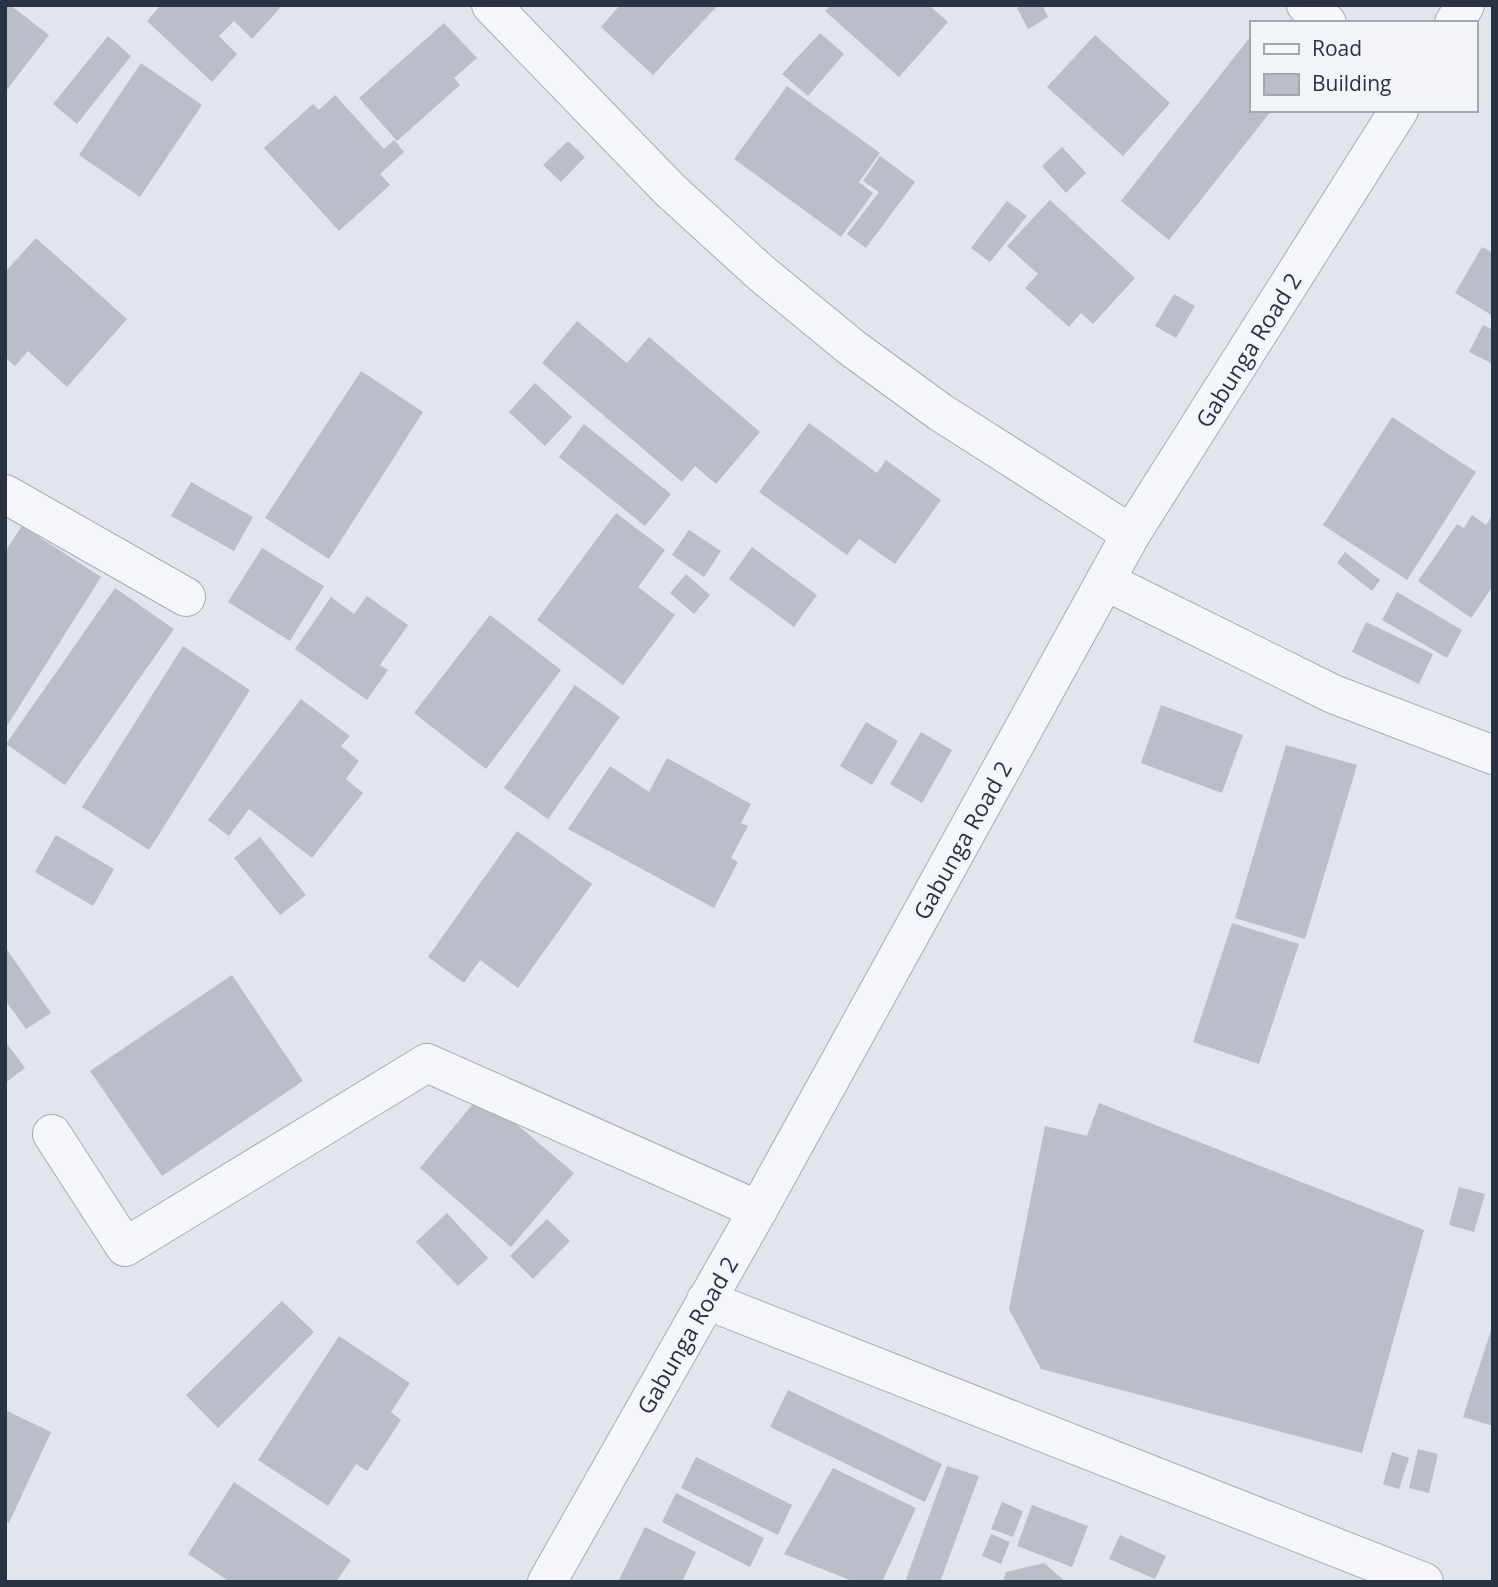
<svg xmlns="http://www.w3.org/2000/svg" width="1498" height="1587" font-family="'Open Sans',sans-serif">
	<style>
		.building { fill: #b9bec8 }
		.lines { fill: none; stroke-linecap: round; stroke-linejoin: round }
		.minor-casing { stroke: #a7acb5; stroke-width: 40 }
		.tertiary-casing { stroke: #a7acb5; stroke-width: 40 }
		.minor { stroke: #f5f6f9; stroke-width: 38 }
		.tertiary { stroke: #f5f6f9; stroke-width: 38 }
		.labels { text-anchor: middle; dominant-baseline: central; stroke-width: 5; stroke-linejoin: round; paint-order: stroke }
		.street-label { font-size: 23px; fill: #2a3343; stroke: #f2f4f8 }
	</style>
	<rect width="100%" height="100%" fill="#e2e5eb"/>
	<path class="building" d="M 5,5 L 10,5 L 49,35 L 5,92 Z
		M 161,5 L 277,5 L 280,8 L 252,39 L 234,21 L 219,36 L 237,54 L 212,82 L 147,21 Z
		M 620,5 L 718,5 L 653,75 L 601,27 Z
		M 831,5 L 929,5 L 948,22 L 899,77 L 825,11 Z
		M 1022,5 L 1042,5 L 1048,17 L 1028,29 L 1017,8 Z
		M 444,23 L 477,58 L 454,78 L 460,85 L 397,141 L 359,98 Z
		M 820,33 L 844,54 L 808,96 L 782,74 Z
		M 1095,35 L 1170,103 L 1123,156 L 1047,87 Z
		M 108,36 L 131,56 L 77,124 L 53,104 Z
		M 1251,36 L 1251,110 L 1272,110 L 1169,240 L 1121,201 Z
		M 141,63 L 202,105 L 140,197 L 79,155 Z
		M 787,86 L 880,153 L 859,182 L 873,193 L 841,237 L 734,159 Z
		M 335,95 L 384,149 L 394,140 L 404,152 L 380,174 L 390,185 L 339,231 L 264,148 L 313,104 L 319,110 Z
		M 568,141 L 585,157 L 561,182 L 543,165 Z
		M 1062,147 L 1086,173 L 1066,193 L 1042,166 Z
		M 880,156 L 915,182 L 866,248 L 847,234 L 879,192 L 863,181 Z
		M 1050,200 L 1135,278 L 1093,324 L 1081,313 L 1069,327 L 1025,288 L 1038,274 L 1007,246 Z
		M 1007,201 L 1027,216 L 990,262 L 971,248 Z
		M 36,238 L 127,319 L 67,387 L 28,351 L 15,366 L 5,357 L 5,272 Z
		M 1482,247 L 1493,253 L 1493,316 L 1455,293 Z
		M 1174,294 L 1195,306 L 1176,338 L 1155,326 Z
		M 577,321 L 627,363 L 649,337 L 760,432 L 716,484 L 695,466 L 682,482 L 542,363 Z
		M 1483,325 L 1493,330 L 1493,364 L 1469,352 Z
		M 361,371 L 423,412 L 329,559 L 265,518 Z
		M 535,383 L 572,417 L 545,446 L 509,412 Z
		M 1392,417 L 1476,472 L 1407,580 L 1323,525 Z
		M 809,423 L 877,473 L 886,460 L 941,500 L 895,564 L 859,539 L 847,555 L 759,492 Z
		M 584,424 L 671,494 L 645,526 L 559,457 Z
		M 191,482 L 253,517 L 234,551 L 171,516 Z
		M 616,513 L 665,550 L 638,587 L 675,615 L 623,685 L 537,620 Z
		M 1493,514 L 1493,586 L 1471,618 L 1418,581 L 1457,524 L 1464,528 L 1472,515 L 1486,525 Z
		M 22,526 L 101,577 L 5,729 L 5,552 Z
		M 689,530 L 721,551 L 704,577 L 672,555 Z
		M 752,547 L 817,595 L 794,627 L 729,579 Z
		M 262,548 L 324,586 L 290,641 L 228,602 Z
		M 1345,552 L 1380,580 L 1372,591 L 1337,563 Z
		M 686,574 L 710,595 L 694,614 L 670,593 Z
		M 115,588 L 174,629 L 65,785 L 6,744 Z
		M 1397,592 L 1462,630 L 1447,658 L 1382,620 Z
		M 367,596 L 408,625 L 380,665 L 388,670 L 367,700 L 295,649 L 331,597 L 354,614 Z
		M 490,615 L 561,670 L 486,769 L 414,713 Z
		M 1366,622 L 1433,654 L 1419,684 L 1352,652 Z
		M 183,646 L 250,690 L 149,850 L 82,807 Z
		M 575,685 L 620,717 L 548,819 L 504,788 Z
		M 301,699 L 350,736 L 341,746 L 359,761 L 346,779 L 363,793 L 312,858 L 249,809 L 229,836 L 208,820 Z
		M 1161,705 L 1243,735 L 1222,793 L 1141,763 Z
		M 866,722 L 898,741 L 872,785 L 840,766 Z
		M 921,732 L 952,750 L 922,803 L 890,784 Z
		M 1286,745 L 1357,765 L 1305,939 L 1235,918 Z
		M 667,758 L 751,804 L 741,823 L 748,826 L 731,858 L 738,862 L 714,908 L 568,829 L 610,766 L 649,792 Z
		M 517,831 L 592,884 L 518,988 L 480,960 L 464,983 L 428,957 Z
		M 56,835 L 114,869 L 93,906 L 35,872 Z
		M 260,837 L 306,895 L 280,915 L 234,858 Z
		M 1232,923 L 1299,944 L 1259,1064 L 1193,1042 Z
		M 5,947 L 51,1013 L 26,1029 L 5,1000 Z
		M 232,975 L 303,1081 L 162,1176 L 90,1071 Z
		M 5,1041 L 25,1068 L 5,1083 Z
		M 481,1094 L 574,1173 L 511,1247 L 420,1168 Z
		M 1099,1103 L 1424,1230 L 1362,1453 L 1041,1369 L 1009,1309 L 1045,1126 L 1087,1136 Z
		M 1459,1187 L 1485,1194 L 1474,1232 L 1449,1225 Z
		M 447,1213 L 488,1258 L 458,1286 L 416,1242 Z
		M 547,1219 L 570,1241 L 533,1279 L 510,1256 Z
		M 282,1301 L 314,1332 L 218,1428 L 186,1395 Z
		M 1493,1324 L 1493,1426 L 1463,1417 Z
		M 339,1336 L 410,1383 L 391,1412 L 401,1420 L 367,1471 L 356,1464 L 328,1506 L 258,1460 Z
		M 788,1390 L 942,1464 L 925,1502 L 770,1427 Z
		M 5,1410 L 51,1432 L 9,1523 L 5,1521 Z
		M 1418,1449 L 1438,1454 L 1429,1493 L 1409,1488 Z
		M 1392,1452 L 1409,1458 L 1399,1489 L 1383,1484 Z
		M 696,1457 L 792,1505 L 778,1535 L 681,1488 Z
		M 947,1466 L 979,1476 L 940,1582 L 905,1582 Z
		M 833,1468 L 916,1508 L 882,1582 L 855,1582 L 784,1554 Z
		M 234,1482 L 351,1560 L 336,1582 L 230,1582 L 188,1554 Z
		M 676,1493 L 764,1538 L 750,1567 L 662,1522 Z
		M 1002,1502 L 1023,1511 L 1013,1537 L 991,1529 Z
		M 1032,1505 L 1088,1526 L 1072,1567 L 1017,1546 Z
		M 645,1527 L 696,1552 L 682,1582 L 618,1582 Z
		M 991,1534 L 1010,1542 L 1001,1564 L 982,1556 Z
		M 1120,1535 L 1166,1556 L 1155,1579 L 1109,1559 Z
		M 1044,1563 L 1066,1582 L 1003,1582 L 1006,1572 Z"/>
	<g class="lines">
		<defs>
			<path id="minor" d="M 491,5 L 670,190 L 761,273 L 851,347 L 940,412 L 1131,534
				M 1306,5 L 1327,23
				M 5,494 L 186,597
				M 1105,581 L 1333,694 L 1493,755
				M 52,1134 L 125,1247 L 427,1063 L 758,1210
				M 706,1300 L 1424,1582"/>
			<path id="tertiary" d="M 1454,23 L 1465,5
				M 547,1582 L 758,1210 L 1131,534 L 1399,110"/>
		</defs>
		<use href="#minor" class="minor-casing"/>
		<use href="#tertiary" class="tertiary-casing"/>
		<use href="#minor" class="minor"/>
		<use href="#tertiary" class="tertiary"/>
	</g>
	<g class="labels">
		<g class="street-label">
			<text transform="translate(1248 350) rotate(-58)">Gabunga Road 2</text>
			<text transform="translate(962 840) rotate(-61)">Gabunga Road 2</text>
			<text transform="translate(687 1335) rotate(-60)">Gabunga Road 2</text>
		</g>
	</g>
	<rect width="1498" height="1587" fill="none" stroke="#2a3343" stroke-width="14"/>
	<rect x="1250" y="21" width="228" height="91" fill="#f2f4f8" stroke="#a2a7b0" stroke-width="2"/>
	<rect x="1264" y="44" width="35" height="10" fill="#f5f6f9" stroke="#a2a7b0" stroke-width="2"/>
	<text x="1312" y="56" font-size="21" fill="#2a3343">Road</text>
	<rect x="1264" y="74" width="35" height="21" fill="#b9bec8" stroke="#a2a7b0" stroke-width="2"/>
	<text x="1312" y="91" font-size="21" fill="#2a3343">Building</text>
</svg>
